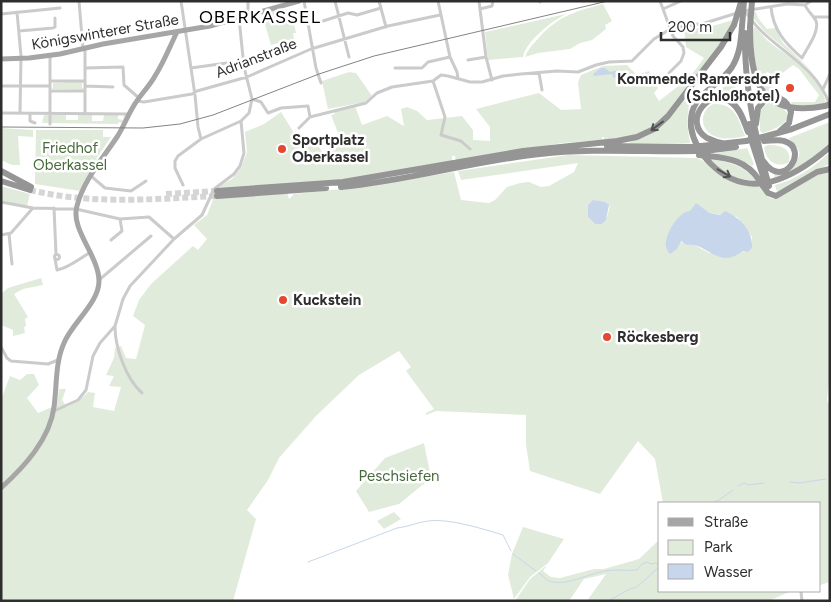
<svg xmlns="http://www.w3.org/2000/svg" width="831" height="602" font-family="Figtree,sans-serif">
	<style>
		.green { fill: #e1ebdb; fill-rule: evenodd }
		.water { fill: #c7d6eb }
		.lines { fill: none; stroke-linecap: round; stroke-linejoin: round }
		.stream { stroke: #c7d6eb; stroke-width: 1 }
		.highway-tunnel { stroke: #d5d5d5; stroke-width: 6; stroke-dasharray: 6 3; stroke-linecap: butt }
		.minor { stroke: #cbcbcb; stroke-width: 3 }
		.major { stroke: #a6a6a6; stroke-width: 5 }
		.highway { stroke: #959595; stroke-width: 6 }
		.tram { stroke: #838383; stroke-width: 1 }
		.highway-bridge { stroke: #959595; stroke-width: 6 }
		.oneway { stroke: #525252 }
		.poi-dot { fill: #e54830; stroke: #fff; stroke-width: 2 }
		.labels { text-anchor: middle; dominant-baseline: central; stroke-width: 5; stroke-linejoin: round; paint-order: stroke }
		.street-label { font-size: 15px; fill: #2e2e2e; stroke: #fff }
		.poi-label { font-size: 15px; font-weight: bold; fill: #2e2e2e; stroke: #fff; text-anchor: start }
		.park-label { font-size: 15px; fill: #476a3b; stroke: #fff }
		.quarter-label { font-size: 18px; letter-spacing: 1px; fill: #000; stroke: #fff }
	</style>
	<rect width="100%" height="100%" fill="#fff"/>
	<path class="green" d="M 603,4 L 612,21 L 605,25 L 606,29 L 592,40 L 580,43 L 570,49 L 538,53 L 525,57 C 527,51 531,46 536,41 C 556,17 573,12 603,4 Z
		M 276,10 L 276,17 L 288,14 L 287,11 L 291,10 L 296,33 L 293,33 L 294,39 L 271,45 L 262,14 Z
		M 753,12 L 756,12 L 758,18 L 767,29 L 775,28 L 783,43 L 813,72 L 765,32 L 754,19 Z
		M 566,14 C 552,21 526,41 523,57 L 488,60 L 485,32 Z
		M 733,20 L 723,41 L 659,123 L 636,135 L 604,140 L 604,137 L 602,137 L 602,140 L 562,143 L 456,160 L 455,156 L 452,156 L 452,161 L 351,179 L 285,184 L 289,199 L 294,194 L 369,186 L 454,172 L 461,200 L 489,203 L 495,200 L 507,187 L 520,183 L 529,182 L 541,187 L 549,186 L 574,172 L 578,163 L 461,180 L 458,171 L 568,155 L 697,158 C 705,161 710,167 716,172 C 729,182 743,183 759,186 L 768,197 L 773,199 L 815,176 L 830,172 L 830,372 L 827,399 L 830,415 L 830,582 L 820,585 L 820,503 L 663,503 L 655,459 L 638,441 L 600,494 L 530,471 L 526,445 L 526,415 L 436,411 L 426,415 L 426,413 L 434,409 L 406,371 L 411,367 L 399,351 L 359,375 L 316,416 L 279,458 L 268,480 L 247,510 L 256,519 L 233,601 L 1,601 L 1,400 L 10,376 L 20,380 L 27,374 L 34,374 L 39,385 L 27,398 L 38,413 L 57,405 L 59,389 L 66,389 L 62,400 L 67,407 L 82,398 L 88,392 L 95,393 L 93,407 L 114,411 L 121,387 L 109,386 L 114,376 L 106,375 L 114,358 L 115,348 L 121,346 L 126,358 L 136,359 L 145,325 L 133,316 L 139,300 L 151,284 L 193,246 L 198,250 L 207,239 L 194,225 L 207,215 L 218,187 L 232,179 L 241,168 L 247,152 L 245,132 L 264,124 L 281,112 L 294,133 L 311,137 L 324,154 L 345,143 L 343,137 L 340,138 L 331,115 L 335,114 L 334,110 L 355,106 L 362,125 L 387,116 L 404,126 L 401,109 L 407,107 L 417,111 L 427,120 L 462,116 L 473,130 L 473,140 L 490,141 L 490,127 L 476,109 L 539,93 L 561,110 L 581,109 L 578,82 L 581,75 L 603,66 L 627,65 L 637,75 L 649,71 L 658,88 L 654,93 L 659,101 L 690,77 L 704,58 L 686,47 L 684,28 L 706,28 ZM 610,206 L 607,217 L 602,224 L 595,224 L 588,217 L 589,214 ZM 700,206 L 710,213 L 737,217 L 752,237 L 751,248 L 741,253 L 709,253 L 693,244 L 680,242 Z
		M 752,26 C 759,29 763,37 769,42 C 790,58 821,75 826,103 L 819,105 L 792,105 L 791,102 L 815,102 L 819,95 L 799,69 L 793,65 L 780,75 L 776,76 L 767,72 L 765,74 L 772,82 L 772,86 L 777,95 L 768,95 L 756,74 Z
		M 349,72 L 356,73 L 372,96 L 365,102 L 328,109 L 322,81 Z
		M 82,81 L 84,83 L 82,83 L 82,88 L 84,88 L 82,90 L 51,89 L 53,88 L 53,83 L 51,83 Z
		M 735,82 L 736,94 L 733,101 L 721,96 L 714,96 L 713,92 Z
		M 690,94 L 687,124 L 690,143 L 629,143 C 634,139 641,139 647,136 C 665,127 677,108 690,94 Z
		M 769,102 C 801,112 787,126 763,133 L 760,131 L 760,110 Z
		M 713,104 C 735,103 738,118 745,136 C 736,138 726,140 717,137 C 700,132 698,112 713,104 Z
		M 66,114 L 66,120 L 78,120 L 78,114 L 92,115 L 92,121 L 103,121 L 104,115 L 118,114 L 118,119 L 123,120 L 124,114 L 126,115 L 122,123 L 119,122 L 118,124 L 42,123 L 44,115 Z
		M 830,122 L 830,144 L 801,167 L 775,179 L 774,174 C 783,174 802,162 799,151 C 797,147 792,142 789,138 Z
		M 1,128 L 33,130 L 33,137 L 18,136 L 20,165 L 12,165 L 1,160 Z
		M 36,130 L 103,130 L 103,137 L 111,137 L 96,159 L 98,160 L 80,191 L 35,184 Z
		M 768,145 C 780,145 792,148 789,162 C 776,169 766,161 764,147 Z
		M 747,148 L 754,164 L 752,166 C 740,159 731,156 717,155 L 717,153 Z
		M 830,152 L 829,164 L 777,192 L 775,185 C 796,180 814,167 830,152 Z
		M 710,159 C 727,161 746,166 756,181 C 732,178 728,176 710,159 Z
		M 1,186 L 30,194 L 27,206 L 1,201 Z
		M 41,278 L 43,285 L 23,289 L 14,294 L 28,317 L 25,319 L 26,326 L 24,327 L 25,333 L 13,336 L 13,330 L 1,325 L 1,294 L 8,288 Z
		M 424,443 L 431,478 L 399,504 L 369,512 L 356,491 L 385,458 Z
		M 394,512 L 401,519 L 384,529 L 377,521 Z
		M 523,527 L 564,539 L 548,563 L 530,577 L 514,599 L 508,575 L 512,554 Z
		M 660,539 L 660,591 L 792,591 L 768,601 L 587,601 L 606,574 L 584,579 L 569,601 L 515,601 L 530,579 L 547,565 L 543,571 L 551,577 L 560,578 L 594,569 L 604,569 L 639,559 Z"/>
	<path class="water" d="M 601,68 L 605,68 L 610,72 L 620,70 L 619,76 L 615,78 L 613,77 L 612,74 L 594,76 L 593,74 Z
		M 593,200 L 605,202 L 609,205 L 606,220 L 602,224 L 595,224 L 588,217 L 588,205 Z
		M 696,203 L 710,213 L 720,215 L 725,211 C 740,218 753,230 752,248 L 748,252 L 744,251 C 738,254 733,258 726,258 C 712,258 701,242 687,245 L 681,241 L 677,249 L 670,254 C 667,250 665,247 666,242 C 667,232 679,211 690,211 Z"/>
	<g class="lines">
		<path class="stream" d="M 790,482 L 799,483 L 826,479
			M 738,486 L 744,483 L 749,485 L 764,483
			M 712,503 L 719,500 L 733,490
			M 513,554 L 536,571
			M 308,562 L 397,528 C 408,527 418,522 428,521 C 449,518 483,529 503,535 L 511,551
			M 539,573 C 543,576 547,581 552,582 C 569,585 588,574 605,571 C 616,569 626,571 637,570 L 642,564 L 647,562 L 651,564 L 656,563 L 660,566
			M 608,601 L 630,589 L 637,587 L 659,567"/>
		<path class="highway-tunnel" d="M 30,190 C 92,205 154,199 216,196
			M 166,194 L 217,191"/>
		<path class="minor" d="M 79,1 L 83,49
			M 181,1 L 195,95 L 198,127 L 201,139
			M 304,1 L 316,68 L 321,83
			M 335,1 L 349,57
			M 379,1 L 386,27
			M 438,1 L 450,57 L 457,72 L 458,78
			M 479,1 L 486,57 L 492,80
			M 660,1 L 673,36 L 683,47 L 684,53 L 681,61 L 669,73 L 669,77 L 672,80 L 671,82 L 668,81 L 669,77
			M 540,2 L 541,1
			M 771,7 C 773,30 785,43 802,58 C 806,49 820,32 816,21 C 814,16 808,12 805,5
			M 480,9 L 492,6 L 493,1
			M 663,9 L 681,1
			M 744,9 C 767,49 812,58 829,103
			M 743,11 L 787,4 L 805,5 L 811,1
			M 17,12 L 21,56 L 20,113
			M 1,14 L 60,8
			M 248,16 L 248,1
			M 814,17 L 830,17
			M 239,18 L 244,67 L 252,99
			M 323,21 L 348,13 L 357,15 L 381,8
			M 19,31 L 53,28 L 55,27 L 55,18
			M 85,48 L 85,113
			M 50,56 L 50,124
			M 468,60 L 486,57
			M 85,68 L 123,67 L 124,85 L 139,98
			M 191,68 L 227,63
			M 395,68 L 422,68 L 428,62 L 450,57
			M 539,73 L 542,90
			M 51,81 L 85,81
			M 433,81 L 445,117 L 441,135 L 461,141 L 470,149
			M 1,86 L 50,86
			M 85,86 L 113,87
			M 823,89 L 830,74
			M 50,91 L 85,91
			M 252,99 L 261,102 L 268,113 L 281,108 L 308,106 L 310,117 L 366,103 L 377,93 L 392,87 L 433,81 L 441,75 L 448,76 L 470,82 L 482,82 L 503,76 L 521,74 L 557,71 L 578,72 L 596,65 L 609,62 L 632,61 L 654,39 L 672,28 L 705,23 L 737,13
			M 137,101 L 144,102 L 192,94 L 197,91 L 247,77 L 311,49 L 388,26 L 440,15
			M 1,113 L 130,114
			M 30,113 L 30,121 L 35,123
			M 299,128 L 310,117
			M 91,176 L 105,188 L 131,191 L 146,181
			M 183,185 L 175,168 L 175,161 L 178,156 L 201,139 L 241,121 L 249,113 L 252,99
			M 1,202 L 33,208 L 76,209 L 120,219 L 149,217 L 174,239
			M 54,208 L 56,254
			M 9,234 L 12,264
			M 1,235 L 11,233 L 32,209
			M 111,240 L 122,231 L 120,219
			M54.5 257a2.5 2.5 0 1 1 5 0a2.5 2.5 0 1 1-5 0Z
			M 55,259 L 57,270 C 69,268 80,258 91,252
			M 99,280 L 151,236
			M 115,327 C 115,347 126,379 142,393
			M 1,347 L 7,358 L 11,361 L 48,364 L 58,360
			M 830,403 L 830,406
			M 54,411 L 78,400 L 86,390 L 93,356 L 100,343 L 115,326 L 123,299 L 130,286 L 174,239 L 202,215 L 214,189 L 234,174 L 240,166 L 244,153 L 241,121
			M 801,592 L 802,601"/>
		<path class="major" d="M 1,59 L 29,58 L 60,54 L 103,44 L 210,26 L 299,1
			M 1,488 C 24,467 50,439 54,407 C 57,386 55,363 64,343 C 72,323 99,303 99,281 C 99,256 70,229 77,206 C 83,181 103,158 117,137 C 123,128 127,117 133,107 C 139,96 149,87 155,76 C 164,62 170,46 177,32"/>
		<path class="highway" d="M 742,26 C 741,40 740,54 732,67 C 717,90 688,93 691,127 C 693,141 701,154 711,164 C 750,203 795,177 830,147
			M 750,27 C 750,82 760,118 825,106
			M 745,33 C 744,83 754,130 767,179
			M 749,124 L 752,142 L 764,179
			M 756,124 L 758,108 L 765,100
			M 780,131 L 789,123 L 791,112
			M 763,137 L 792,129 L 830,114
			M 764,141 C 770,141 778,139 784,141 C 810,148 784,191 764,162
			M 726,144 C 720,143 713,141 707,138 C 681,122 710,84 733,104 C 741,110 744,122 748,132
			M 607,146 L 694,147
			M 701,146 L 746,141
			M 705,151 L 736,147
			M 708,156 C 729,158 747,161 759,180
			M 1,171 L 31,187
			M 1,181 L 30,190
			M 763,186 L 768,193 L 776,196 L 817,172 L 830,169
			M 341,187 C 408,181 473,161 540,154 C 592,148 644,152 697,151
			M 217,191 L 343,182 L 523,151 L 617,141 L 637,137 L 654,129 L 668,116 L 721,47 L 734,25
			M 217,196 L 326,188"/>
		<path class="tram" d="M 1,127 L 143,128 L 180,124 L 213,115 L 319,74 L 374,56 L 608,1"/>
		<path class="highway-bridge" d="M 734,25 L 741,2
			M 742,26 L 744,1
			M 750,27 L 752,1
			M 765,100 C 777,94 787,99 791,112
			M 825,106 L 830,104
			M 746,141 L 763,137
			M 694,147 L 701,146
			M 697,151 L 705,151
			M 699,155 L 708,156
			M 767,179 L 769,186
			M 759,180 L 763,186"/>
	</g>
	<defs><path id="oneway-shaft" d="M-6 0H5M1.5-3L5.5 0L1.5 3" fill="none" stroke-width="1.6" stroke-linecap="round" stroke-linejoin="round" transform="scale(1.25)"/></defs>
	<g class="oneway">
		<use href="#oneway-shaft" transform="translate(657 126) rotate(143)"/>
		<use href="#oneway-shaft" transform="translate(724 173) rotate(30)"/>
	</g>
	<g class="poi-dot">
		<circle cx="790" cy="88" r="5"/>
		<circle cx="282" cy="149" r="5"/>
		<circle cx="283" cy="300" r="5"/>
		<circle cx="607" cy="337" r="5"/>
	</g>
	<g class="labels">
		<g class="street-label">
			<text transform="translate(105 32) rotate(-10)">Königswinterer Straße</text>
			<text transform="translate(256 58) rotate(-21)">Adrianstraße</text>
		</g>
		<g class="poi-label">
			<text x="780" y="79" text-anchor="end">Kommende Ramersdorf<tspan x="780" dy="17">(Schloßhotel)</tspan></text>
			<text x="292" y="140">Sportplatz<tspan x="292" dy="17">Oberkassel</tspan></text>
			<text x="293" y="300">Kuckstein</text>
			<text x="617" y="337">Röckesberg</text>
		</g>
		<g class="park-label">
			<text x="70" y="148">Friedhof<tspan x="70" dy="17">Oberkassel</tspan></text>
			<text x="399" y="476">Peschsiefen</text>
		</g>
		<g class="quarter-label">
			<text x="260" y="17">OBERKASSEL</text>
		</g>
	</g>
	<rect width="831" height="602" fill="none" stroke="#2e2e2e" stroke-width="5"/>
	<rect x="658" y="502" width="162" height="90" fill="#ffffff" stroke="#ababab"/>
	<rect x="668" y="518" width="25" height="8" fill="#a6a6a6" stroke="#ababab"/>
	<text x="704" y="527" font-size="15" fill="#2e2e2e">Straße</text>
	<rect x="668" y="540" width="25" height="15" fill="#e1ebdb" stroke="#ababab"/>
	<text x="704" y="552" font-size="15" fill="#2e2e2e">Park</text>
	<rect x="668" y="564" width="25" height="15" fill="#c7d6eb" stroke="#ababab"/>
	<text x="704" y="577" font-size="15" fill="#2e2e2e">Wasser</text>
	<path d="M661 32v8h69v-8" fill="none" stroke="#2e2e2e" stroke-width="2.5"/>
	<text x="668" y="32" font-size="15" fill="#2e2e2e" stroke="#ffffff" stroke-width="4" paint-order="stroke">200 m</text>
</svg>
